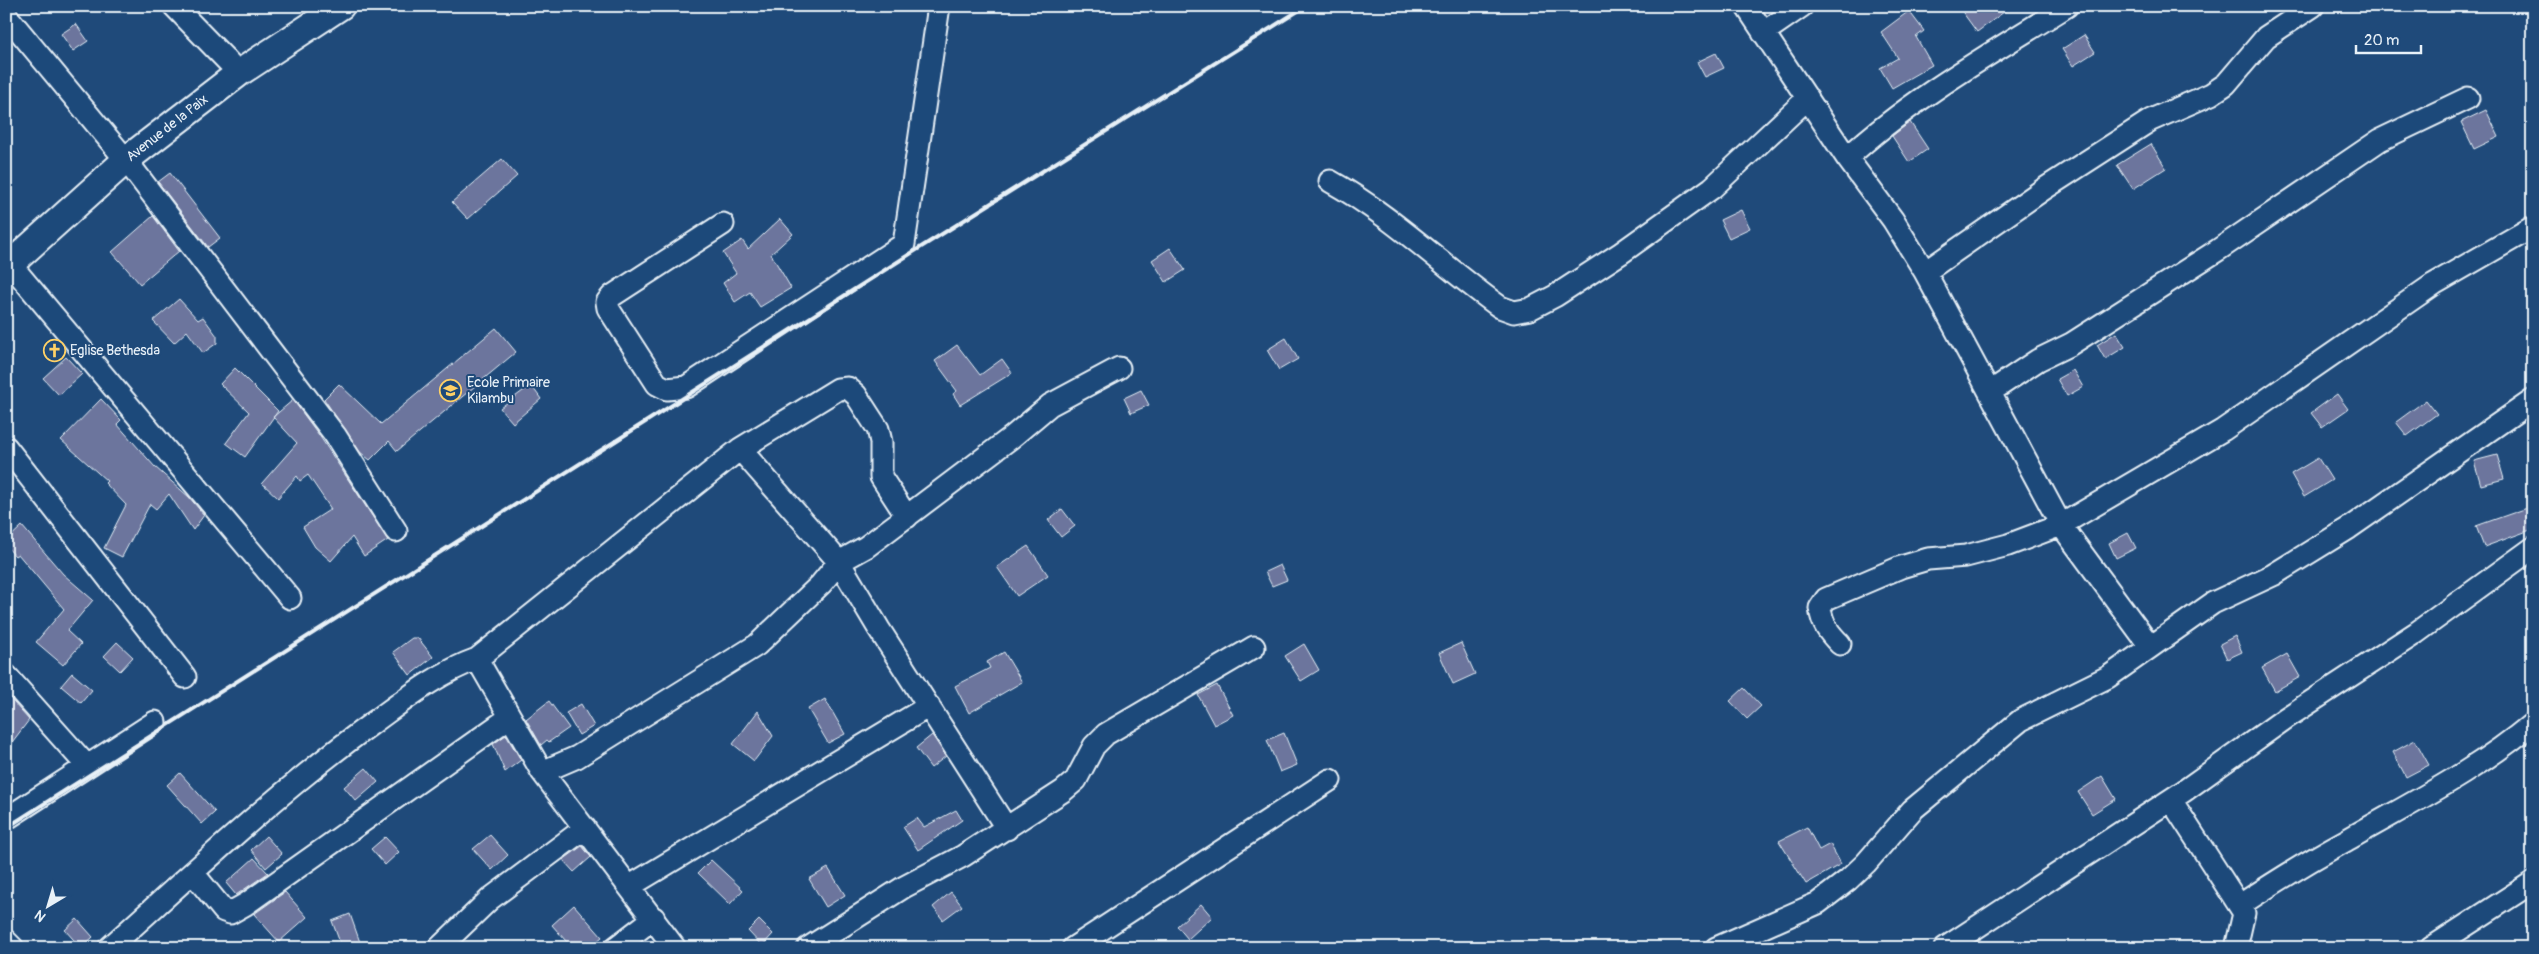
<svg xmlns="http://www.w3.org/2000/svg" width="2539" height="954" font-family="Pangolin,sans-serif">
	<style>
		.building { fill: #6c759d; stroke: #e8f1f8 }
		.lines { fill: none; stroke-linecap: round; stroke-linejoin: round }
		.minor-casing { stroke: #e8f1f8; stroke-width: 25 }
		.tertiary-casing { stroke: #e8f1f8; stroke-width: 30 }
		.minor { stroke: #1f4a7a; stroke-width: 21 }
		.tertiary { stroke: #1f4a7a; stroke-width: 26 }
		.rail { stroke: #e8f1f8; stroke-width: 4 }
		.labels { text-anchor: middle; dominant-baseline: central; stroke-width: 4; stroke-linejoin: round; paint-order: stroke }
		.street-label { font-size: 14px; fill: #e8f1f8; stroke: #1f4a7a }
		.poi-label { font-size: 14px; fill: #e8f1f8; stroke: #1f4a7a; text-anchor: start }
	</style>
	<rect width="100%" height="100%" fill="#1f4a7a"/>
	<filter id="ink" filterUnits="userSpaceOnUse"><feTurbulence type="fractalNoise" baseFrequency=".02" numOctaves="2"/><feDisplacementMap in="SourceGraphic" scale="10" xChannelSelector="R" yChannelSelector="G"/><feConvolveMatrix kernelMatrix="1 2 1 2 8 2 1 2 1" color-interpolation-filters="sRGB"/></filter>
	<g filter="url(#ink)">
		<path class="building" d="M 1958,6 L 2012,6 L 1977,32 Z
			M 1909,11 L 1924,31 L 1916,37 L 1932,65 L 1892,88 L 1880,68 L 1898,58 L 1881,32 Z
			M 76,24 L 88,41 L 73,51 L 61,34 Z
			M 2084,35 L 2095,52 L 2073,66 L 2062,49 Z
			M 1716,53 L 1724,68 L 1705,77 L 1697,62 Z
			M 2486,110 L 2499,137 L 2474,149 L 2461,122 Z
			M 1910,122 L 1928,149 L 1909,162 L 1892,136 Z
			M 2151,144 L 2166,168 L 2133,189 L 2117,165 Z
			M 502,159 L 517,176 L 468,219 L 452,202 Z
			M 170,173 L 220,238 L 208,247 L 158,182 Z
			M 1741,210 L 1750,228 L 1729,238 L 1720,220 Z
			M 153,216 L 179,251 L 140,284 L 112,252 Z
			M 780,219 L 793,234 L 771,254 L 791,288 L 760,307 L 750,292 L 735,302 L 723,283 L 736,273 L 723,253 L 742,240 L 748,249 Z
			M 1170,248 L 1185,270 L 1166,282 L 1152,260 Z
			M 179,299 L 198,320 L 203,317 L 217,336 L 217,343 L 203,353 L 187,331 L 174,343 L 153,321 Z
			M 496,328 L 516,352 L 397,451 L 389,441 L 370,460 L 360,452 L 324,399 L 339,384 L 381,424 Z
			M 2116,333 L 2125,347 L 2105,359 L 2097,345 Z
			M 1286,338 L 1298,359 L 1279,370 L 1267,350 Z
			M 957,345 L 980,375 L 1002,359 L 1012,373 L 960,405 L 953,394 L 957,391 L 935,361 Z
			M 66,357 L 82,374 L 59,395 L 43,378 Z
			M 235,368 L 278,411 L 245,457 L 226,443 L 249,412 L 220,384 Z
			M 2073,370 L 2083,387 L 2067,396 L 2057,379 Z
			M 531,385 L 541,399 L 513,423 L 500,408 Z
			M 1141,390 L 1149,405 L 1131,413 L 1124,398 Z
			M 2337,394 L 2348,409 L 2322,427 L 2311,413 Z
			M 101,399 L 121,420 L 117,424 L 155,467 L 189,497 L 204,515 L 193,530 L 169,494 L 156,509 L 150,504 L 122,557 L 104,548 L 126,505 L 105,483 L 107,481 L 61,440 Z
			M 293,400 L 319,435 L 388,540 L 364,556 L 352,537 L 331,561 L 315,547 L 303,527 L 331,509 L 308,475 L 300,481 L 297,476 L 278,498 L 262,483 L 297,443 L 273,417 Z
			M 2426,400 L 2437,414 L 2407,436 L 2396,422 Z
			M 2497,455 L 2504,479 L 2481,485 L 2474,461 Z
			M 2318,458 L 2332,480 L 2304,497 L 2291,474 Z
			M 2533,506 L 2533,529 L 2484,547 L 2476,526 Z
			M 1062,509 L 1075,526 L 1061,537 L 1048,520 Z
			M 22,526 L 63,574 L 93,600 L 67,631 L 81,644 L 63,665 L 36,642 L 64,609 L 18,554 L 15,556 L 6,546 L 6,541 Z
			M 2128,533 L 2136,548 L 2116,558 L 2109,543 Z
			M 1028,546 L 1048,575 L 1017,596 L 997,567 Z
			M 1280,565 L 1287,580 L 1272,586 L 1265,572 Z
			M 2235,636 L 2242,652 L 2227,659 L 2220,644 Z
			M 412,638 L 418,638 L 433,657 L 410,675 L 393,652 Z
			M 117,642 L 133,657 L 120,671 L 104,656 Z
			M 1461,643 L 1475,674 L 1453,684 L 1439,653 Z
			M 1304,644 L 1319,670 L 1301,681 L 1285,656 Z
			M 1004,652 L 1022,682 L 969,713 L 955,686 L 990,668 L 987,662 Z
			M 2287,654 L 2300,677 L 2275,691 L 2262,668 Z
			M 72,673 L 92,690 L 81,703 L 61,686 Z
			M 1217,685 L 1233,715 L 1214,725 L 1198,695 Z
			M 1744,688 L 1761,706 L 1747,719 L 1730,701 Z
			M 6,694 L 29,720 L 6,750 Z
			M 825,699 L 845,734 L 828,743 L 808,709 Z
			M 549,701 L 569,728 L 549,742 L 547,740 L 541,745 L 526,719 Z
			M 581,704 L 594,726 L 579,735 L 566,713 Z
			M 758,711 L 773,736 L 754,761 L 733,744 Z
			M 1284,733 L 1297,765 L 1280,772 L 1267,740 Z
			M 506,735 L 521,760 L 505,772 L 493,744 Z
			M 932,735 L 946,756 L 931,768 L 916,748 Z
			M 2415,740 L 2429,765 L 2406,777 L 2393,752 Z
			M 366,768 L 378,782 L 356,801 L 344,787 Z
			M 180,773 L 215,812 L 202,824 L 167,785 Z
			M 2102,776 L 2116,799 L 2092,814 L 2078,792 Z
			M 956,810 L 962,820 L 918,850 L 903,827 L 917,818 L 924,827 Z
			M 1807,827 L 1819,850 L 1830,844 L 1841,864 L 1806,884 L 1779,841 Z
			M 490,835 L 508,855 L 492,870 L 473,849 Z
			M 266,836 L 282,854 L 266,868 L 251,850 Z
			M 385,837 L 399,852 L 385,865 L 371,849 Z
			M 582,846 L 591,857 L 574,872 L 563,860 Z
			M 254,858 L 268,873 L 236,895 L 226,883 Z
			M 711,860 L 743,890 L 730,904 L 698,873 Z
			M 828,868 L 845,895 L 826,907 L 809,879 Z
			M 285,892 L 307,917 L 279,942 L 254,914 Z
			M 951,892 L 962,906 L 943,920 L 933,907 Z
			M 1201,904 L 1212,917 L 1188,939 L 1177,926 Z
			M 574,905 L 602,937 L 589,948 L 572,948 L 552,925 Z
			M 350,914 L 362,948 L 342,948 L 332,921 Z
			M 77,919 L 93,937 L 81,948 L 65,930 Z
			M 759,920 L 773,934 L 762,946 L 748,931 Z"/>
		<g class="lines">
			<defs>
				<path id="minor" d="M 174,6 L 239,73
					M 1746,6 L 1847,158 L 1893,220 L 1925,272 L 2061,525 L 2150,646
					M 6,15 L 126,160 L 335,435 L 396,531
					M 1763,33 L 1802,6
					M 1847,158 C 1912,98 1992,53 2067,6
					M 1330,181 C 1391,215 1443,266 1500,307 L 1514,312 L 1530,309 L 1555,296 L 1621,253 L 1712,188 L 1808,98
					M 723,224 L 612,296 L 607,302 L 608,308 L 657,384 L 667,389 L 686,387 L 904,244 L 939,6
					M 6,259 L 290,598
					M 1925,272 L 2044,189 L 2151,120 L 2211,94 L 2226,84 L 2266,37 L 2313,6
					M 1990,392 L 2038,360 L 2071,344 L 2218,250 L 2380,140 L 2468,98
					M 6,447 L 185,677
					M 740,449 L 839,562 L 879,629 L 1007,829
					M 1840,644 C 1829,633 1822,624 1820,608 L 1826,599 L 1901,567 L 1928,559 L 1966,556 L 2008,545 L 2061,525 L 2223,430 L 2434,284 L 2533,227
					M 477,659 L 542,772 L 675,948
					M 6,675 L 87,766
					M 542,772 L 577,757 L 757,645 L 821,584 L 839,562 L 866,547 L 1012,437 L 1050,405 L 1119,368
					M 2171,800 L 2244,913 L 2236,948
					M 6,819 L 155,722
					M 193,873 L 224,911 L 230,913 L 246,904 L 510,717
					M 630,886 L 929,706
					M 2240,905 C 2275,882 2310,860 2347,840 C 2411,803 2476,771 2533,723
					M 6,941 L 13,948
					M 109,948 C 195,871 280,790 374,722 C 407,698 438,673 477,659 L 740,449 L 838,389 L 848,388 L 856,395 L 878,429 L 881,442 L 881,477 L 907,517
					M 439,948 L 490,899 L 585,828
					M 615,948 L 654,918
					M 808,948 L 904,887 L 963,856 L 1063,791 L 1076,780 L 1094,746 L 1106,734 L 1254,647
					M 1073,948 L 1330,780
					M 1716,948 L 1818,903 L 1848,880 L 1866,863 L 1912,810 L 2021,720 L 2108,677 L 2213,603 L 2273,575 L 2349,528 L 2533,400
					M 1945,948 L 2184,791 L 2286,718 L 2416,633 L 2533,548
					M 2431,948 L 2533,882"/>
				<path id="tertiary" d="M 6,268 L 126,160 L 239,73 L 341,6"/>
			</defs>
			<use href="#minor" class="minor-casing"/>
			<use href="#tertiary" class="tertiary-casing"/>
			<use href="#minor" class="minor"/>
			<use href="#tertiary" class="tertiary"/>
			<path class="rail" d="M 6,828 L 910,254 L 1306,6"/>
		</g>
	</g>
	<defs>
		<symbol id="church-ring" viewBox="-11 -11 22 22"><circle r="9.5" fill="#1f4a7a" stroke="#ffd166" stroke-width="1.5"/><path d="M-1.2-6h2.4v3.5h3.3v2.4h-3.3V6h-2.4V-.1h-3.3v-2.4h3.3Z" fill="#ffd166"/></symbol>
		<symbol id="school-ring" viewBox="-11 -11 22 22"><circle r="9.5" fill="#1f4a7a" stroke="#ffd166" stroke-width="1.5"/><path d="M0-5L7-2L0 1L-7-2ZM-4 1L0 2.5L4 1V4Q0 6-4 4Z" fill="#ffd166"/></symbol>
	</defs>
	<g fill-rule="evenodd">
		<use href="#church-ring" x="42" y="338" width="25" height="25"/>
		<use href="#school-ring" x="438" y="378" width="25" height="25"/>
	</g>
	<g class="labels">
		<g class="street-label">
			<text transform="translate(167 128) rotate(-38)">Avenue de la Paix</text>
		</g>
		<g class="poi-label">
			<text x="70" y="350">Eglise Bethesda</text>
			<text x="467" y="382">Ecole Primaire<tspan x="467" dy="16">Kilambu</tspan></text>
		</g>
	</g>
	<rect width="2539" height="954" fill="none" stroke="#1f4a7a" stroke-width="25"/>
	<rect x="12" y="12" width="2514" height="929" fill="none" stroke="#e8f1f8" stroke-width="2" filter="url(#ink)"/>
	<g transform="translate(48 906) rotate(218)" stroke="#1f4a7a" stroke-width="4" paint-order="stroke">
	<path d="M0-4L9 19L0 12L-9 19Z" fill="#e8f1f8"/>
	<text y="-8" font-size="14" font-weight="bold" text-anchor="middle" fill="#e8f1f8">N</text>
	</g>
	<path d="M2356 45v8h65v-8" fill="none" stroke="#e8f1f8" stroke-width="2.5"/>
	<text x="2364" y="45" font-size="15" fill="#e8f1f8" stroke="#1f4a7a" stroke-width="4" paint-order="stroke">20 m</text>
</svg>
